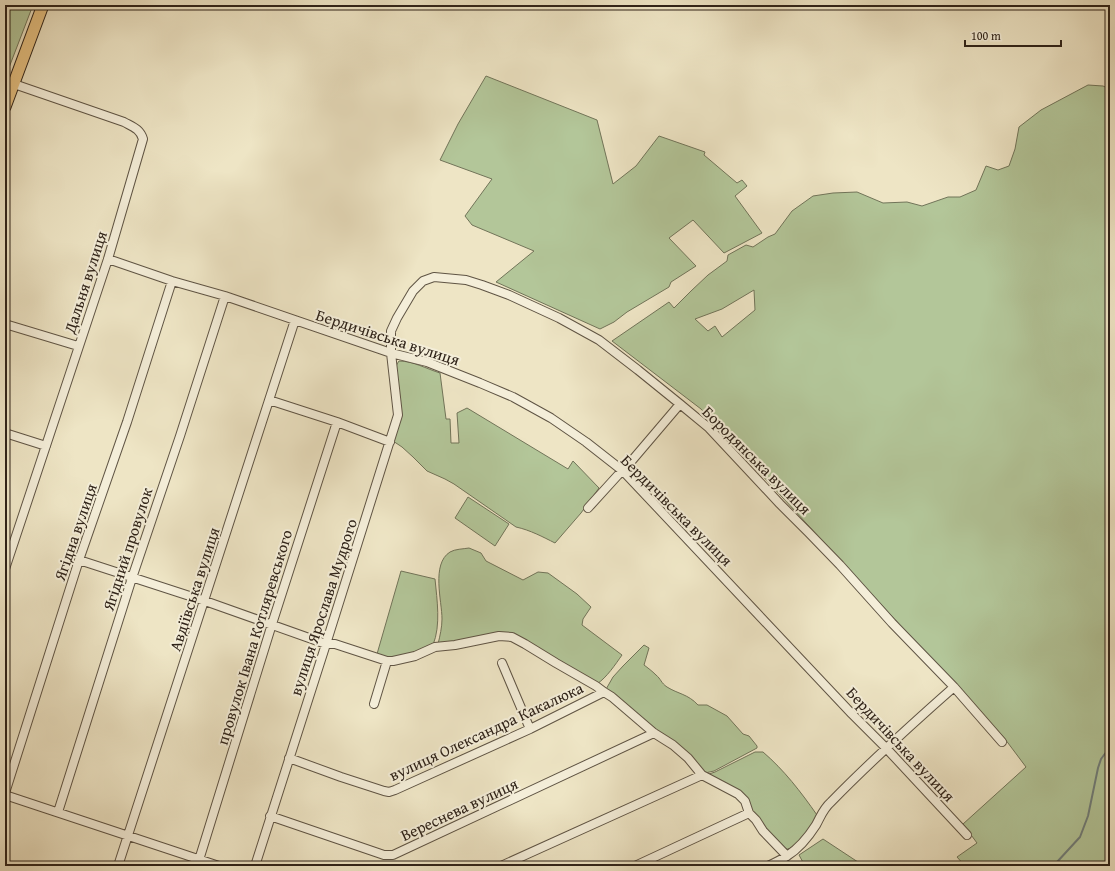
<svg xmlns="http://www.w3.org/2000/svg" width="1115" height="871" font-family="'Gentium Book Plus',serif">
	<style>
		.green { fill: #b3c699; stroke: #717459; fill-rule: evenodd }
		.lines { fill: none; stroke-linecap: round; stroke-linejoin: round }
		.stream { stroke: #717f7c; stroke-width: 2 }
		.minor-casing { stroke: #5f5444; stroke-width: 10 }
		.major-casing { stroke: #2f2319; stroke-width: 13 }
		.minor { stroke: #f4eed9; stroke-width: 8 }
		.major { stroke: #e7c282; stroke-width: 11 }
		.labels { text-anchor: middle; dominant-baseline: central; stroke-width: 4; stroke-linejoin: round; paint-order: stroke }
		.street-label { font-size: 16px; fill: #2f2319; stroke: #f4eed9 }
	</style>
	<rect width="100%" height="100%" fill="#eee5c5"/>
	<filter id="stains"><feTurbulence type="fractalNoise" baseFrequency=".005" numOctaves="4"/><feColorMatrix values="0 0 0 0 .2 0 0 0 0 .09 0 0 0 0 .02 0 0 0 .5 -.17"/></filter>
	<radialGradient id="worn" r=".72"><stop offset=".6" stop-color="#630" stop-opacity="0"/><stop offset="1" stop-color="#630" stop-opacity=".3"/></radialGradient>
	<path class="green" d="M 5,5 L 33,5 L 5,78 Z
		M 486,76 L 597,120 L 613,184 L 636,166 L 659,136 L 705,152 L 704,155 L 737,183 L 742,180 L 747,186 L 735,196 L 762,233 L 724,253 L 693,220 L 669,238 L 696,266 L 671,282 L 669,287 L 627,312 L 614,322 L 600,329 L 496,282 L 534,251 L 472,225 L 465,216 L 492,179 L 440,160 L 458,124 Z
		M 1088,85 L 1103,86 L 1110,89 L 1110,866 L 965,866 L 957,857 L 977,843 L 963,824 L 1026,767 L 1005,739 L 701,409 L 612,341 L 669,302 L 674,308 L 691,291 L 708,275 L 727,261 L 728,255 L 746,245 L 753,247 L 768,237 L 775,234 L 792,211 L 813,196 L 833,193 L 857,192 L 883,203 L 907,202 L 922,206 L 948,197 L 960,197 L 976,190 L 986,166 L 998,170 L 1009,166 L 1015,149 L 1019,127 L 1041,110 ZM 754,290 L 755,310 L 722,337 L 715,326 L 708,331 L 695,319 L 722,309 Z
		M 399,361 C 413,361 427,369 440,373 L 446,419 L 450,419 L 451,443 L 459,443 L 457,413 L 467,408 L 568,469 L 573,461 L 599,488 L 581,513 L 555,543 C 543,537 530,530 516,527 L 454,484 L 445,479 L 427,471 L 413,457 L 402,447 L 393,441 L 396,367 L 397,364 Z
		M 468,497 L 509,524 L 495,546 L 455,518 Z
		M 469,548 L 481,553 L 486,561 L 523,580 L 538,572 L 548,573 L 577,594 L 591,607 L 583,619 L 582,625 L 622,655 C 615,665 607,677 597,684 L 517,637 L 438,644 C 440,636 442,627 442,619 C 442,601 431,564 450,552 C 455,549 463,549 469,548 Z
		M 401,571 L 435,579 C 437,600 441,625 433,645 L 415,654 L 389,659 L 377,654 Z
		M 644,645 L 649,648 L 644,665 C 648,668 652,671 656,675 C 661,679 661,683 667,687 C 678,694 688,694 698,705 L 707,705 L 727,716 L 743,734 L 749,736 L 757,746 L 757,748 L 714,771 L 705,773 L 605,691 L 613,677 L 623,666 Z
		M 755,752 L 763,752 C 784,770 801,792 817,815 C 813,824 797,851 785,849 L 756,819 L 746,800 L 706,775 L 715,772 Z
		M 823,839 L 864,866 L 805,866 L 799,855 Z"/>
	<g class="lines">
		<path class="stream" d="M 1051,866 L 1057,862 L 1080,837 L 1088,816 L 1098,768 L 1101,759 L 1110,747"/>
		<defs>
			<path id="minor" d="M 108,259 L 172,281 L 225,296 L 391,353 L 427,362 L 480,383 L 513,397 L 551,418 L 586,442 L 623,471 L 852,714 L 886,748 L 967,835
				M 5,324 L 78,346
				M 269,400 L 337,422 L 390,442
				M 5,433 L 46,446
				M 588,508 L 618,475 L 623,471 L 680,404
				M 79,560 L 205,601 L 326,644 L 335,644 L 387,661 L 393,661 L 415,656 L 435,647 L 455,645 L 499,636 L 512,637 L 525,644 L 556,663 L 596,686 L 604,692 L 612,697 L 654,733 L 673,745 L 688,758 L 702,775 L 738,794 L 745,801 L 749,813 L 756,820 L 763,831 L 787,856
				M 5,569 L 108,259 L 143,139 C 140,129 133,127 124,122 L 14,84
				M 502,663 L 530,729
				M 374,704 L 387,661
				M 289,758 L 341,777 L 384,791 L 389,792 L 395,790 L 530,729 L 604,692
				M 5,793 L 79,560 L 127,422 L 172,281
				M 5,795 L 219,866
				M 58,812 L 132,578 L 180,436 L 225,296
				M 270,816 L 384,855 L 393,855 L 654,733
				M 199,860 L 272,624 L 337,422
				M 118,866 L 295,320
				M 255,866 L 326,644 L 398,415 L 391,353 L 391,331 L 397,318 L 413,291 L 423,281 L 434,277 L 466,280 L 482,285 L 509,295 L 559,318 L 599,340 L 638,370 L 680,404 L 709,428 L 780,504 L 808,532 L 840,565 L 892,623 L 954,687 L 1002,742
				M 501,866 L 702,775
				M 635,866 L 749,813
				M 768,866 C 774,863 781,860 787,856 C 798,849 809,836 816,825 C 821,816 823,809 831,802 C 870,762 912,724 954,687"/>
			<path id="major" d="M 5,107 L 43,5"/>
		</defs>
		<use href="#minor" class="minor-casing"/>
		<use href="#major" class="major-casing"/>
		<use href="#minor" class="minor"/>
		<use href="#major" class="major"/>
	</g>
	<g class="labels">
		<g class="street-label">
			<text transform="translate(85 282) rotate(-72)">Дальня вулиця</text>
			<text transform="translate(388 337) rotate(18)">Бердичівська вулиця</text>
			<text transform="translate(757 460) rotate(45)">Бородянська вулиця</text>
			<text transform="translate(677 510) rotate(45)">Бердичівська вулиця</text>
			<text transform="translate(75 532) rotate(-71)">Ягідна вулиця</text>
			<text transform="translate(127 549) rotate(-72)">Ягідний провулок</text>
			<text transform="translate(194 589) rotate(-72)">Авдіївська вулиця</text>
			<text transform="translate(323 607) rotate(-72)">вулиця Ярослава Мудрого</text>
			<text transform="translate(254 637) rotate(-73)">провулок Івана Котляревського</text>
			<text transform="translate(486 731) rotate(-25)">вулиця Олександра Какалюка</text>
			<text transform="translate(901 744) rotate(47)">Бердичівська вулиця</text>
			<text transform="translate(459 809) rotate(-25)">Вереснева вулиця</text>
		</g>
	</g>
	<rect width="1115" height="871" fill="none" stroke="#eee5c5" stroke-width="20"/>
	<rect x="6" y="6" width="1103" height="859" fill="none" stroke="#2f2319" stroke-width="2"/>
	<rect x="10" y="10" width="1095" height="851" fill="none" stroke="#2f2319"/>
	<path d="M965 40v6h96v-6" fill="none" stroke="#2f2319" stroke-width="2"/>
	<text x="971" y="40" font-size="12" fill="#2f2319" stroke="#f4eed9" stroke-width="3" paint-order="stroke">100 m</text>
	<rect width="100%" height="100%" filter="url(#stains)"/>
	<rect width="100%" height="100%" fill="url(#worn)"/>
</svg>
